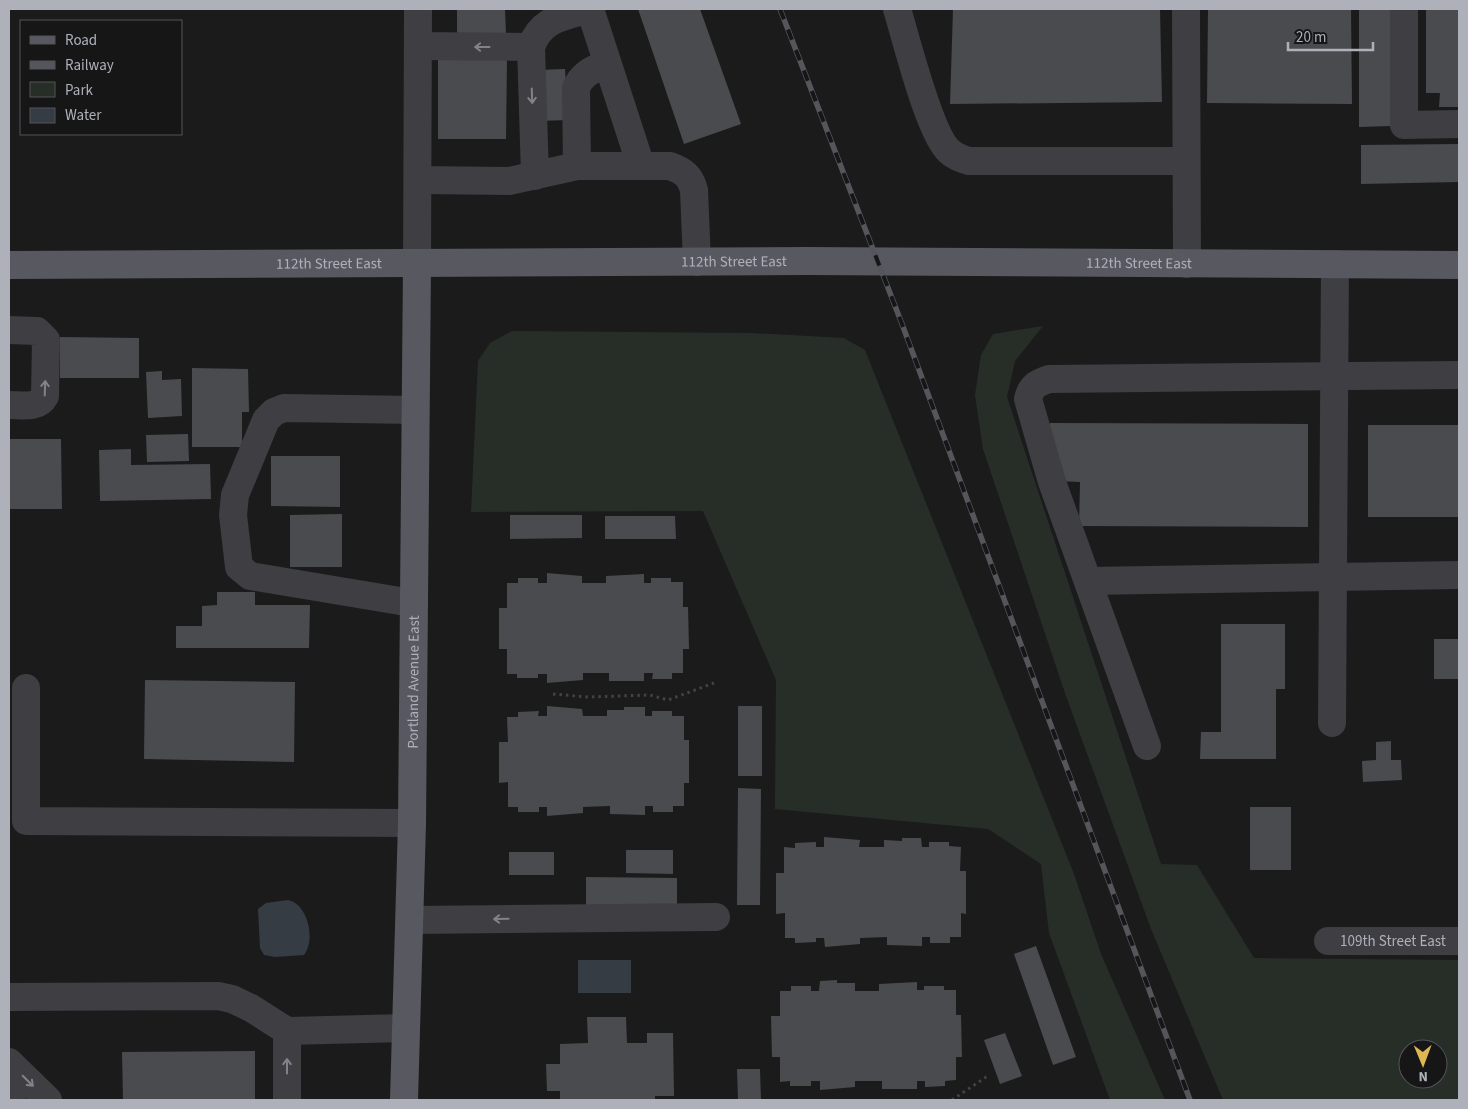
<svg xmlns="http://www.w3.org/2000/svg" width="1468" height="1109" font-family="'Source Sans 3',sans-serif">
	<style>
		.green { fill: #272e28; fill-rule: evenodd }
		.water { fill: #363c44 }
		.building { fill: #4a4b4e }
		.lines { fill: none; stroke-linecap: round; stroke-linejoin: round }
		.path { stroke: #424348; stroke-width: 3; stroke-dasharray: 2.5 4; stroke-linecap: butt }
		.minor { stroke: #3e3e43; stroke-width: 28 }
		.major { stroke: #585960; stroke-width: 28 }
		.rail-casing { stroke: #55565c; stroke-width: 5.5 }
		.rail { stroke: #161617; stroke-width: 4; stroke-dasharray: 11; stroke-linecap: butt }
		.oneway { stroke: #82838a }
		.labels { text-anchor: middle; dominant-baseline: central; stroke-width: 4; stroke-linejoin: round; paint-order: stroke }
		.street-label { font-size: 15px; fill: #afb1ba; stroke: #161617 }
	</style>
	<rect width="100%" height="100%" fill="#1b1b1c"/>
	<path class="green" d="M 1043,326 L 1015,361 L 1007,397 L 1161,864 L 1197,865 L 1254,958 L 1459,960 L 1459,1100 L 1223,1100 L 1151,929 L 1066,696 L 983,449 L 975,395 L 981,355 L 993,334 ZM 1408,1049 L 1438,1049 L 1438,1079 L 1408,1079 Z
		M 512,331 L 751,333 L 844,338 L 865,350 L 1074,874 L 1101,954 L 1165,1100 L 1110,1100 L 1049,933 L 1041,864 L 988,829 L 775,809 L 776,680 L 703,511 L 471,512 L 478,361 L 490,343 Z"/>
	<path class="water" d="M 288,900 C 308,904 316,940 304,955 L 275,957 L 264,955 L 260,948 L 258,909 L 266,903 Z
		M 578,960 L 631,960 L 631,993 L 578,993 Z"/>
	<path class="building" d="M 457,9 L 505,9 L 506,34 L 457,34 Z
		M 638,9 L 700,9 L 741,124 L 684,144 Z
		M 953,9 L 1160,9 L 1162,102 L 950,104 Z
		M 1208,9 L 1351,9 L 1352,104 L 1207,103 Z
		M 1359,9 L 1391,9 L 1391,126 L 1359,127 Z
		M 1426,9 L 1459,9 L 1459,107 L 1439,107 L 1440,93 L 1426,93 Z
		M 438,58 L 507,59 L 506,139 L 438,139 Z
		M 565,69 L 568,120 L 539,121 L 537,70 Z
		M 1459,144 L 1459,182 L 1361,184 L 1361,145 Z
		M 60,337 L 139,338 L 139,378 L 60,378 Z
		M 192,368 L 248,369 L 249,412 L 242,412 L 242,447 L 192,447 Z
		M 162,371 L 162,380 L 181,379 L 182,416 L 148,418 L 146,372 Z
		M 1050,423 L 1308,424 L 1308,527 L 1079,526 L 1080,482 L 1057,481 L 1050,461 Z
		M 1368,425 L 1459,425 L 1459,517 L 1368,517 Z
		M 188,434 L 189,461 L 147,462 L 146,435 Z
		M 9,439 L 61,439 L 62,509 L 9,509 Z
		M 131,449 L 131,465 L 210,464 L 211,499 L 100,501 L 99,450 Z
		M 271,456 L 340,456 L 340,507 L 271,506 Z
		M 342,514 L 342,567 L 290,567 L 290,515 Z
		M 510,515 L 582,515 L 582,538 L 510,539 Z
		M 605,516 L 675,516 L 676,539 L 605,539 Z
		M 547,573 L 582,576 L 582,583 L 606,583 L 606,576 L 644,574 L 644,583 L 651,583 L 651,578 L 671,578 L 671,582 L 683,582 L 683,607 L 688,607 L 689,649 L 683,649 L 683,673 L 672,673 L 672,679 L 652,679 L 653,673 L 644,673 L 644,681 L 609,681 L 609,673 L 583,673 L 583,680 L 547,683 L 547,674 L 538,674 L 538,678 L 517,678 L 517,674 L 507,674 L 507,649 L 499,649 L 499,608 L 507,608 L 507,583 L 518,583 L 518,578 L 538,578 L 538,583 L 547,583 Z
		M 217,592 L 255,592 L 255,605 L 310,605 L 309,648 L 176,648 L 176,626 L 202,626 L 202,606 L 217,605 Z
		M 1221,624 L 1285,624 L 1285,689 L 1276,689 L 1276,759 L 1200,759 L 1201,732 L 1221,732 Z
		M 1434,639 L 1459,639 L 1459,679 L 1434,679 Z
		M 145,680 L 295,682 L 294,762 L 144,759 Z
		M 547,706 L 582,709 L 583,716 L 607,716 L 607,710 L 624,710 L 624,707 L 645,707 L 645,716 L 652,716 L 652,711 L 672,711 L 672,716 L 684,716 L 684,740 L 689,740 L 689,783 L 684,783 L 684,806 L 673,806 L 673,812 L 653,812 L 653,806 L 645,806 L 645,815 L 610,814 L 610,806 L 583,807 L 583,813 L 547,816 L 547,807 L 539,807 L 539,812 L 518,812 L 518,807 L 508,807 L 508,782 L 499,783 L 499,742 L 508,742 L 507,717 L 518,717 L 518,712 L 539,711 L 538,716 L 547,716 Z
		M 738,706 L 762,706 L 762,776 L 738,776 Z
		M 1391,741 L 1391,760 L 1401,760 L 1402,780 L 1363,782 L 1362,761 L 1376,760 L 1376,742 Z
		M 738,788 L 761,789 L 760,905 L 737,905 Z
		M 1250,807 L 1291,807 L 1291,870 L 1250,870 Z
		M 824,837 L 860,840 L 859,847 L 884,847 L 884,840 L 902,841 L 902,838 L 921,838 L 922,847 L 929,847 L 929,842 L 949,842 L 949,846 L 961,847 L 960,871 L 966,871 L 966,914 L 961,913 L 961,937 L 950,937 L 950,943 L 930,943 L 930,937 L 922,937 L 922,946 L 887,945 L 887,937 L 860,938 L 860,944 L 825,947 L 824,938 L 816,938 L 816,942 L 795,943 L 795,938 L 785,938 L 785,913 L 776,914 L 776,873 L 784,873 L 784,847 L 795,848 L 795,843 L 816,842 L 816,847 L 824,847 Z
		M 626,850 L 673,850 L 673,874 L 626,873 Z
		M 509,852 L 554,852 L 554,875 L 509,875 Z
		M 586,877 L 677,878 L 677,910 L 586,909 Z
		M 1036,946 L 1076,1057 L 1053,1065 L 1014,954 Z
		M 837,980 L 837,983 L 855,983 L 855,991 L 879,991 L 879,984 L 917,982 L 917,990 L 924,990 L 924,986 L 944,986 L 944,990 L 956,990 L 956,1015 L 961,1015 L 962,1057 L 956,1057 L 956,1080 L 945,1081 L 945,1086 L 925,1087 L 925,1081 L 917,1081 L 917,1089 L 882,1089 L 882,1081 L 855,1081 L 855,1087 L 820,1090 L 820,1081 L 811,1081 L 811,1086 L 790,1086 L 790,1081 L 780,1082 L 780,1057 L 772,1057 L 771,1016 L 780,1016 L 780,991 L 791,991 L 791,986 L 811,986 L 811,991 L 819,991 L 820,981 Z
		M 587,1017 L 626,1017 L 627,1043 L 647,1043 L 647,1033 L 673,1033 L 674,1096 L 655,1096 L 655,1100 L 560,1100 L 560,1091 L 547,1091 L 546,1064 L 560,1064 L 560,1044 L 588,1043 Z
		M 1005,1033 L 1022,1076 L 1000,1084 L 984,1040 Z
		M 255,1051 L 255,1100 L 123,1100 L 122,1052 Z
		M 737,1069 L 760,1069 L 761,1100 L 738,1100 Z"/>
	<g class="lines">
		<path class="path" d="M 553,694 L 588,697 L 650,695 L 668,700 L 714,683
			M 952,1100 L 989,1075"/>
		<g class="minor">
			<path d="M 897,9 C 906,38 929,133 949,151 C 954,156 962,159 969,161 L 1186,161"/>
			<path d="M 1186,9 L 1187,264"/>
			<path d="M 1404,9 L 1404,125 L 1459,124"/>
			<path d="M 418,46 L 531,47"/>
			<path d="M 577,166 L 576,88 C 582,73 593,70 607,63"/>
			<path d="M 535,176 L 531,47 C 541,18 564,17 590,9 L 641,166"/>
			<path d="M 418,180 L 509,181 L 577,166 L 670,166 C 684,171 690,176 694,190 L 697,262"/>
			<path d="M 417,264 L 418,9"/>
			<path d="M 9,330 L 37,331 L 46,340 L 45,396 C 38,409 22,405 9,405"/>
			<path d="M 1088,581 L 1459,575"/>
			<path d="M 412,603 L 250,576 L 239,567 L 233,515 L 235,495 L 266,420 L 274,412 L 284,408 L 415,410"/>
			<path d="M 26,688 L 26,821 L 412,823"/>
			<path d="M 1332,723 L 1335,264"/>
			<path d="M 1147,746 L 1052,482 L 1028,399 C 1031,386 1037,383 1049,379 L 1459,375"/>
			<path d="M 410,920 L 716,917"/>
			<path id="s1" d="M 1328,941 L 1459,941"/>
			<path d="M 9,997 L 218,996 L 232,999 L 251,1008 L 287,1031 L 406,1028"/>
			<path d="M 9,1062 L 48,1100"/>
			<path d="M 9,1096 L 12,1100"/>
			<path d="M 287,1100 L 287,1031"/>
		</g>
		<g class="major">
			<path id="s2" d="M 9,265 L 806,261 L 1459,265"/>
			<path id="s3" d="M 404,1100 L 412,823 L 417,264"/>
		</g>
		<defs>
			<path id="rail" d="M 780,9 L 902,324 L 1190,1100"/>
		</defs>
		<use href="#rail" class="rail-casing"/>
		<use href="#rail" class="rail"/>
	</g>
	<defs><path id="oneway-shaft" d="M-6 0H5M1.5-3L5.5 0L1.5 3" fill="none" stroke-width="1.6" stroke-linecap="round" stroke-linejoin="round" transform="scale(1.25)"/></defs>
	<g class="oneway">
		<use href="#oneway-shaft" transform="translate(482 47) rotate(-180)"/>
		<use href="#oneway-shaft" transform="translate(532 96) rotate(88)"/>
		<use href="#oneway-shaft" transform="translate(45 388) rotate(-88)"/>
		<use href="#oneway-shaft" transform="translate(501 919) rotate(179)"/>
		<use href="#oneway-shaft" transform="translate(287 1066) rotate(-90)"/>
		<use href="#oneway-shaft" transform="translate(28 1081) rotate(45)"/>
	</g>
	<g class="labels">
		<g class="street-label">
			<text stroke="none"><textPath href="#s2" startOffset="725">112th Street East</textPath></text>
			<text stroke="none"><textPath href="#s2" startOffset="1130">112th Street East</textPath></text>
			<text stroke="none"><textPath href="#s2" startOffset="320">112th Street East</textPath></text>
			<text stroke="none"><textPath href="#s3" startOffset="418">Portland Avenue East</textPath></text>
			<text stroke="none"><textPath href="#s1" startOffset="65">109th Street East</textPath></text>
		</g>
	</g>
	<rect width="1468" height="1109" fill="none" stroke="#afb1ba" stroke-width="20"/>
	<rect x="20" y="20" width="162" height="115" fill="#161617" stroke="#535458"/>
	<rect x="30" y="36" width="25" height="8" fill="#585960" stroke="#535458"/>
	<text x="65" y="45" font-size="15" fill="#afb1ba">Road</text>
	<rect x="30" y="61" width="25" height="8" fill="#55565c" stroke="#535458"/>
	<text x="65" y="70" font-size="15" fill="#afb1ba">Railway</text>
	<rect x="30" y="82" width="25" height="15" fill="#272e28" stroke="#535458"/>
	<text x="65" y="95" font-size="15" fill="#afb1ba">Park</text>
	<rect x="30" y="108" width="25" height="15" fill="#363c44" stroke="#535458"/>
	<text x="65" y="120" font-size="15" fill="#afb1ba">Water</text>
	<g transform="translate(1423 1064) rotate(179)"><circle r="24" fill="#161617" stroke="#535458"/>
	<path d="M0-4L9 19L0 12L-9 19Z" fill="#ddb852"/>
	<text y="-8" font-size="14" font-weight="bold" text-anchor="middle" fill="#afb1ba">N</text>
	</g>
	<path d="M1288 42v8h85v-8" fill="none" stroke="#afb1ba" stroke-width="2.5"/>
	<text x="1296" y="42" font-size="15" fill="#afb1ba" stroke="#161617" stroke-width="4" paint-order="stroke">20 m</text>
</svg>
